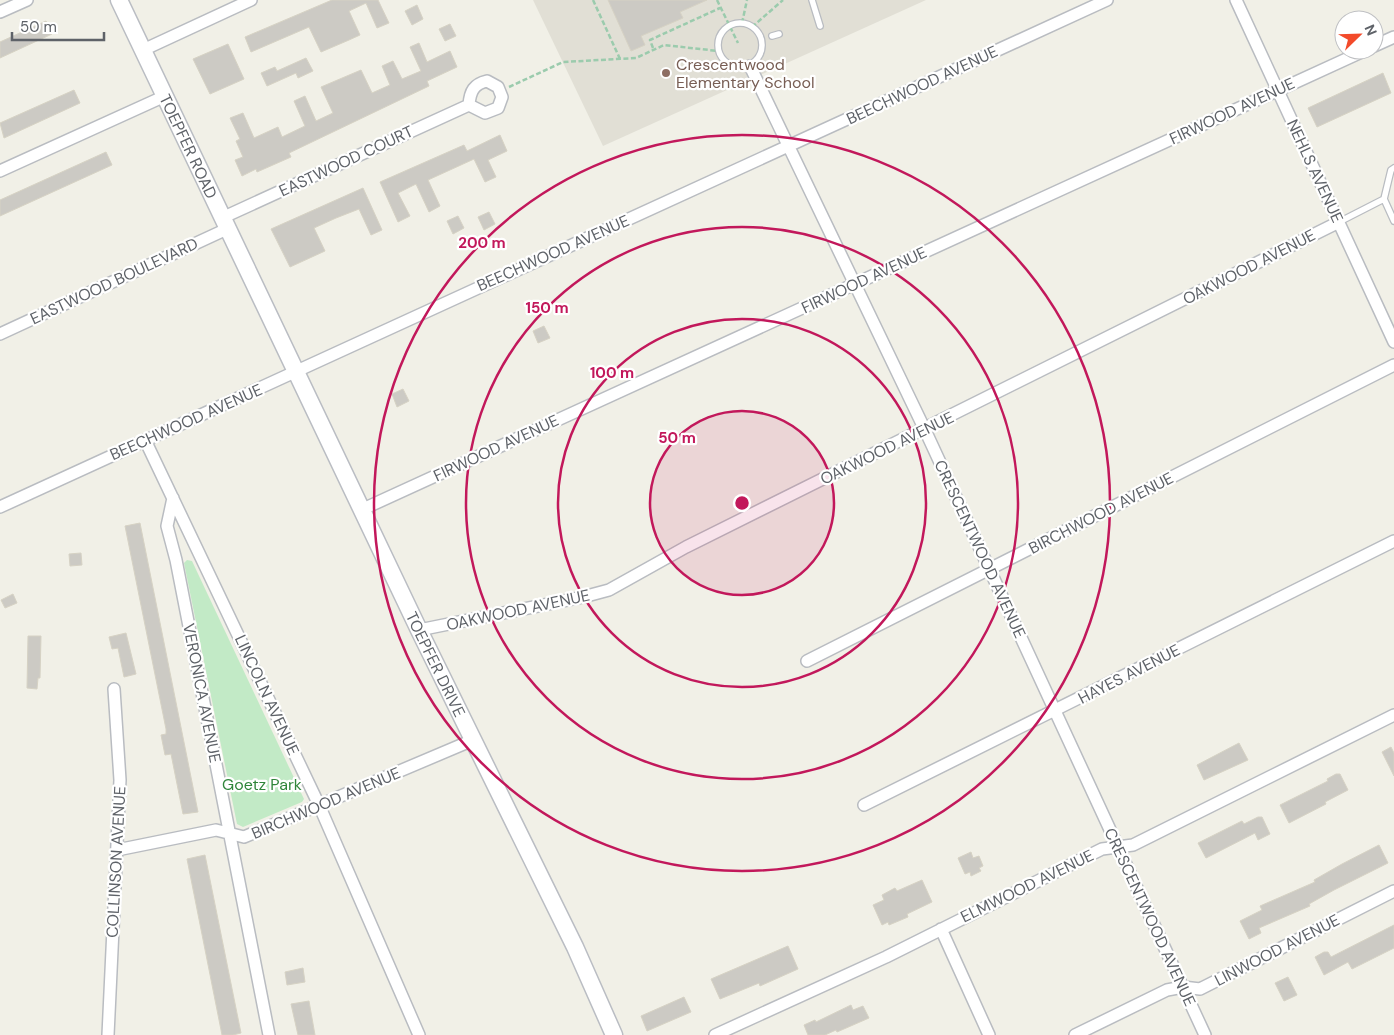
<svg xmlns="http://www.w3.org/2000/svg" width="1394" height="1035" font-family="'DM Sans',sans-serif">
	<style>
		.education { fill: #e1dfd5 }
		.green { fill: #c2eac6 }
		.building { fill: #cccac4; stroke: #d6d2c4 }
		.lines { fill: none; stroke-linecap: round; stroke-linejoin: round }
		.lane-casing { stroke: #b9bcc1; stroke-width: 8 }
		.street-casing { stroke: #b9bcc1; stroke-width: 14 }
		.secondary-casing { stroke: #babdc3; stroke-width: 19 }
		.path { stroke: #9bcbad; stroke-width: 2.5; stroke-dasharray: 5 2.5; stroke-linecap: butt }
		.lane { stroke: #fff; stroke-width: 5.5 }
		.street { stroke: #fff; stroke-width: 11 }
		.secondary { stroke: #fff; stroke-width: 16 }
		.ring { fill: none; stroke: #c2185b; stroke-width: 2.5 }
		.education-dot { fill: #8d6e63; stroke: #fff; stroke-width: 2 }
		.labels { text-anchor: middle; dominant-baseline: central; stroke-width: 4.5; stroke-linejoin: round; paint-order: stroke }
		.education-label { font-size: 16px; fill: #785e54; stroke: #fff; text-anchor: start }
		.street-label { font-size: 16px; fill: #5e6268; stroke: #fff }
		.park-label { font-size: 16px; fill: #30853a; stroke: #fff }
		.centre { fill: #c2185b; stroke: #fff; stroke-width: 2.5 }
		.ring-label { font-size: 15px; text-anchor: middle; font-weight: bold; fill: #c2185b; stroke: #fff; stroke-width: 4.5; stroke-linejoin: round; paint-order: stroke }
	</style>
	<rect width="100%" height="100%" fill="#f1f0e7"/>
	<path class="education" d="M 533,0 L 926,0 L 603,146 Z"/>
	<path class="green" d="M 187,560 L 192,561 L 304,799 L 302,802 L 243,827 L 237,824 L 184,563 Z"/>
	<path class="building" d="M 332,0 L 378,0 L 389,23 L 377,28 L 366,3 L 349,11 L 360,35 L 349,40 L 321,52 L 309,27 L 251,52 L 245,37 Z
		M 608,0 L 707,0 L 680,12 L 683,18 L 641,36 L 645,45 L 631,51 Z
		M 417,5 L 423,19 L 412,25 L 405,11 Z
		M 46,21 L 52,34 L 0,58 L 0,42 Z
		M 450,24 L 456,36 L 445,41 L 439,29 Z
		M 419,43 L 427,62 L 450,51 L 457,67 L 427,81 L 429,86 L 289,153 L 291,157 L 257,172 L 256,169 L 242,176 L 235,160 L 243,157 L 236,141 L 240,139 L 230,118 L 243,113 L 254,138 L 278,127 L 282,137 L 305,126 L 294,101 L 305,96 L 316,121 L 333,113 L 321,87 L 361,70 L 372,93 L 390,85 L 382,66 L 393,61 L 402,79 L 421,71 L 410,47 Z
		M 228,44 L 244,79 L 210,94 L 193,59 Z
		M 306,58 L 313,71 L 298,78 L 296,73 L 267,86 L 261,73 L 275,67 L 277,71 Z
		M 1383,73 L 1391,93 L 1317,127 L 1308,108 Z
		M 74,90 L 80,103 L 4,138 L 0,123 Z
		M 500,135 L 507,151 L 488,160 L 496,177 L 485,182 L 474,159 L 428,180 L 440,206 L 429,212 L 416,184 L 398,193 L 410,216 L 398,222 L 380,182 L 464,145 L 467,151 Z
		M 106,152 L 112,165 L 0,216 L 0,200 Z
		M 363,188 L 382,230 L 371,235 L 359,209 L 336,218 L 314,228 L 325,251 L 290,267 L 271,229 Z
		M 489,212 L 495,224 L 484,230 L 478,217 Z
		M 458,216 L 464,228 L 453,234 L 447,221 Z
		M 544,326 L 550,338 L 538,343 L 533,331 Z
		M 403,389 L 409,401 L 397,407 L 392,394 Z
		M 140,523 L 198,812 L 183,814 L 171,754 L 165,755 L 161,735 L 166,734 L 166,729 L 125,526 Z
		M 81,553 L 82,565 L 70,566 L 69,554 Z
		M 13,594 L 17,603 L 5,608 L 1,600 Z
		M 126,633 L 136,674 L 124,677 L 118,648 L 112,649 L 109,637 Z
		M 28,636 L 41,636 L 40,678 L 38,678 L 37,689 L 27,688 Z
		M 1239,743 L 1248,760 L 1204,780 L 1197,765 Z
		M 1391,747 L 1394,753 L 1394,776 L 1382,752 Z
		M 1336,774 L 1340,774 L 1348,790 L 1325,802 L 1326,804 L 1289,823 L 1280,805 L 1328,781 L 1327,779 Z
		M 1258,817 L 1262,817 L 1270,834 L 1258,840 L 1255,833 L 1206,858 L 1198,843 L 1242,821 L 1244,824 Z
		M 1379,845 L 1388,863 L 1334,890 L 1309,904 L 1310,906 L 1259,928 L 1261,933 L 1249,939 L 1240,921 L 1262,910 L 1260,906 L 1315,882 L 1314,880 L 1342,864 Z
		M 971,852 L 973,858 L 979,856 L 983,866 L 979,868 L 981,871 L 971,876 L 970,872 L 965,874 L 958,858 Z
		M 205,855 L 241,1033 L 233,1035 L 222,1035 L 187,859 Z
		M 922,880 L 932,902 L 907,914 L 908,917 L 889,925 L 888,922 L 882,925 L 873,905 L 884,900 L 882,895 L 895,888 L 897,891 Z
		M 1394,925 L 1394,948 L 1352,969 L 1348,962 L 1324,975 L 1315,957 L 1324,952 L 1328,952 L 1331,957 Z
		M 788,946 L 798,969 L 760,986 L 759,983 L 720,999 L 711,979 Z
		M 303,968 L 305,982 L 287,985 L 285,972 Z
		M 1288,977 L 1297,995 L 1284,1001 L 1275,983 Z
		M 684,997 L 691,1012 L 647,1031 L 641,1016 Z
		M 309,1001 L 315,1035 L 298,1035 L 291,1004 Z
		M 851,1005 L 853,1010 L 863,1006 L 869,1018 L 837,1032 L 836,1030 L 825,1035 L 808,1035 L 804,1025 L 815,1020 L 816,1022 Z"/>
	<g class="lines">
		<defs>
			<path id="lane" d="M 812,0 L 820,26
				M718 45a22 22 0 1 1 44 0a22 22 0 1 1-44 0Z
				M 772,36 L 779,34
				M 1384,199 L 1394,221
				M 1339,222 L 1384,199 L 1391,170 L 1394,168"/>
			<path id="street" d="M 1236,0 L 1394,342
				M 0,12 L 27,0
				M 1374,46 L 1394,37
				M 143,50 L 251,0
				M 750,66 L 925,430 L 1205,1035
				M 487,81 L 498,87 L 502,97 L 498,108 L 485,113 L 469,105 C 470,91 474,84 487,81 Z
				M 0,171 L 165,96
				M 224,217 L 469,105
				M 0,334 L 229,228
				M 145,440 L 319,805 L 419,1035
				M 173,498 L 167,526 L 176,560 L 269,1035
				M 0,507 L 1107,0
				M 363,509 L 1366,50
				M 419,630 L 583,597 L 609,590 L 686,547 L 1339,222
				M 807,661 L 1394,365
				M 864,805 L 1394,541
				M 117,850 L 216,830 L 244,837 L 473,740
				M 941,929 L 989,1035
				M 108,1035 L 120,780 L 114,689
				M 715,1035 L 886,957 L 1102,849 L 1133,845 L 1394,715
				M 1075,1035 L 1167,990 L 1183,987 L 1200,989 L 1394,891"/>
			<g id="secondary">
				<path id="s1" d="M 119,0 L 419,630 L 575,947 L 614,1035"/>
			</g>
		</defs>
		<use href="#lane" class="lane-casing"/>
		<use href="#street" class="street-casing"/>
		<use href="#secondary" class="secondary-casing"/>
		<path class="path" d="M 593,0 L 620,59
			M 717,0 L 738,43
			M 742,23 L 747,0
			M 752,27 L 783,0
			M 653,48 L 650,40 L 720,8
			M 509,87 L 563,62 L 636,58 L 664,45 L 718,51"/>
		<use href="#lane" class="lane"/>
		<use href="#street" class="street"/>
		<use href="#secondary" class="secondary"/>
	</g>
	<circle cx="742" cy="503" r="92" fill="#c2185b" fill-opacity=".12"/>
	<g class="ring">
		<circle cx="742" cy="503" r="92"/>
		<circle cx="742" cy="503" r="184"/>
		<circle cx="742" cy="503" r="276"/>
		<circle cx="742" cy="503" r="368"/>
	</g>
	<circle class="education-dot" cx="666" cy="73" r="5"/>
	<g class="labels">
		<g class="education-label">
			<text x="676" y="64">Crescentwood<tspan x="676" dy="18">Elementary School</tspan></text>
		</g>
		<g class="street-label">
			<text transform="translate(922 85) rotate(-25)">BEECHWOOD AVENUE</text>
			<text transform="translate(1232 111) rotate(-25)">FIRWOOD AVENUE</text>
			<text stroke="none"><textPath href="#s1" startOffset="162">TOEPFER ROAD</textPath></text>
			<text transform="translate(346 161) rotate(-25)">EASTWOOD COURT</text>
			<text transform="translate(1315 171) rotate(65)">NEHLS AVENUE</text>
			<text transform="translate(553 253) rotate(-24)">BEECHWOOD AVENUE</text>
			<text transform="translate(1249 267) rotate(-27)">OAKWOOD AVENUE</text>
			<text transform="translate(864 280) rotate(-25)">FIRWOOD AVENUE</text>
			<text transform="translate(114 281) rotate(-25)">EASTWOOD BOULEVARD</text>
			<text transform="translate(186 422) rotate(-24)">BEECHWOOD AVENUE</text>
			<text transform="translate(496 448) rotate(-25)">FIRWOOD AVENUE</text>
			<text transform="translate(887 448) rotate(-26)">OAKWOOD AVENUE</text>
			<text transform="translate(1101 513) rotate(-27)">BIRCHWOOD AVENUE</text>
			<text transform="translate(980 549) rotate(65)">CRESCENTWOOD AVENUE</text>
			<text transform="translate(518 610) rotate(-12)">OAKWOOD AVENUE</text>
			<text stroke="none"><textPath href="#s1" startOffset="736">TOEPFER DRIVE</textPath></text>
			<text transform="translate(1129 674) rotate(-27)">HAYES AVENUE</text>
			<text transform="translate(202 693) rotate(79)">VERONICA AVENUE</text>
			<text transform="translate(267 695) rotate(65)">LINCOLN AVENUE</text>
			<text transform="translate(326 803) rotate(-23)">BIRCHWOOD AVENUE</text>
			<text transform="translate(116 862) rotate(-87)">COLLINSON AVENUE</text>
			<text transform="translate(1027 886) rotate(-26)">ELMWOOD AVENUE</text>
			<text transform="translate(1150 917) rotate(65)">CRESCENTWOOD AVENUE</text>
			<text transform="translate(1277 950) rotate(-27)">LINWOOD AVENUE</text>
		</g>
		<g class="park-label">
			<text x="262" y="784">Goetz Park</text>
		</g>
	</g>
	<circle cx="742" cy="503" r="8" class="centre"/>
	<g class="ring-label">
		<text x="482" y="248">200 m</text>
		<text x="547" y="313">150 m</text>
		<text x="612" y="378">100 m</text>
		<text x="677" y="443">50 m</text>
	</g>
	<g transform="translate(1359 35) rotate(67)"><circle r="24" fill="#ffffff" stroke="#bfc0c3"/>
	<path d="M0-4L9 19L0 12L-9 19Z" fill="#f34a2a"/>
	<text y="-8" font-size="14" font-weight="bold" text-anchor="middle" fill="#5e6268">N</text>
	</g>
	<path d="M12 32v8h92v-8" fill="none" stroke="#5e6268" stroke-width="2.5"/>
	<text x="20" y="32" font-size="15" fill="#5e6268" stroke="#ffffff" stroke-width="4" paint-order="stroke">50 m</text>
</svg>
